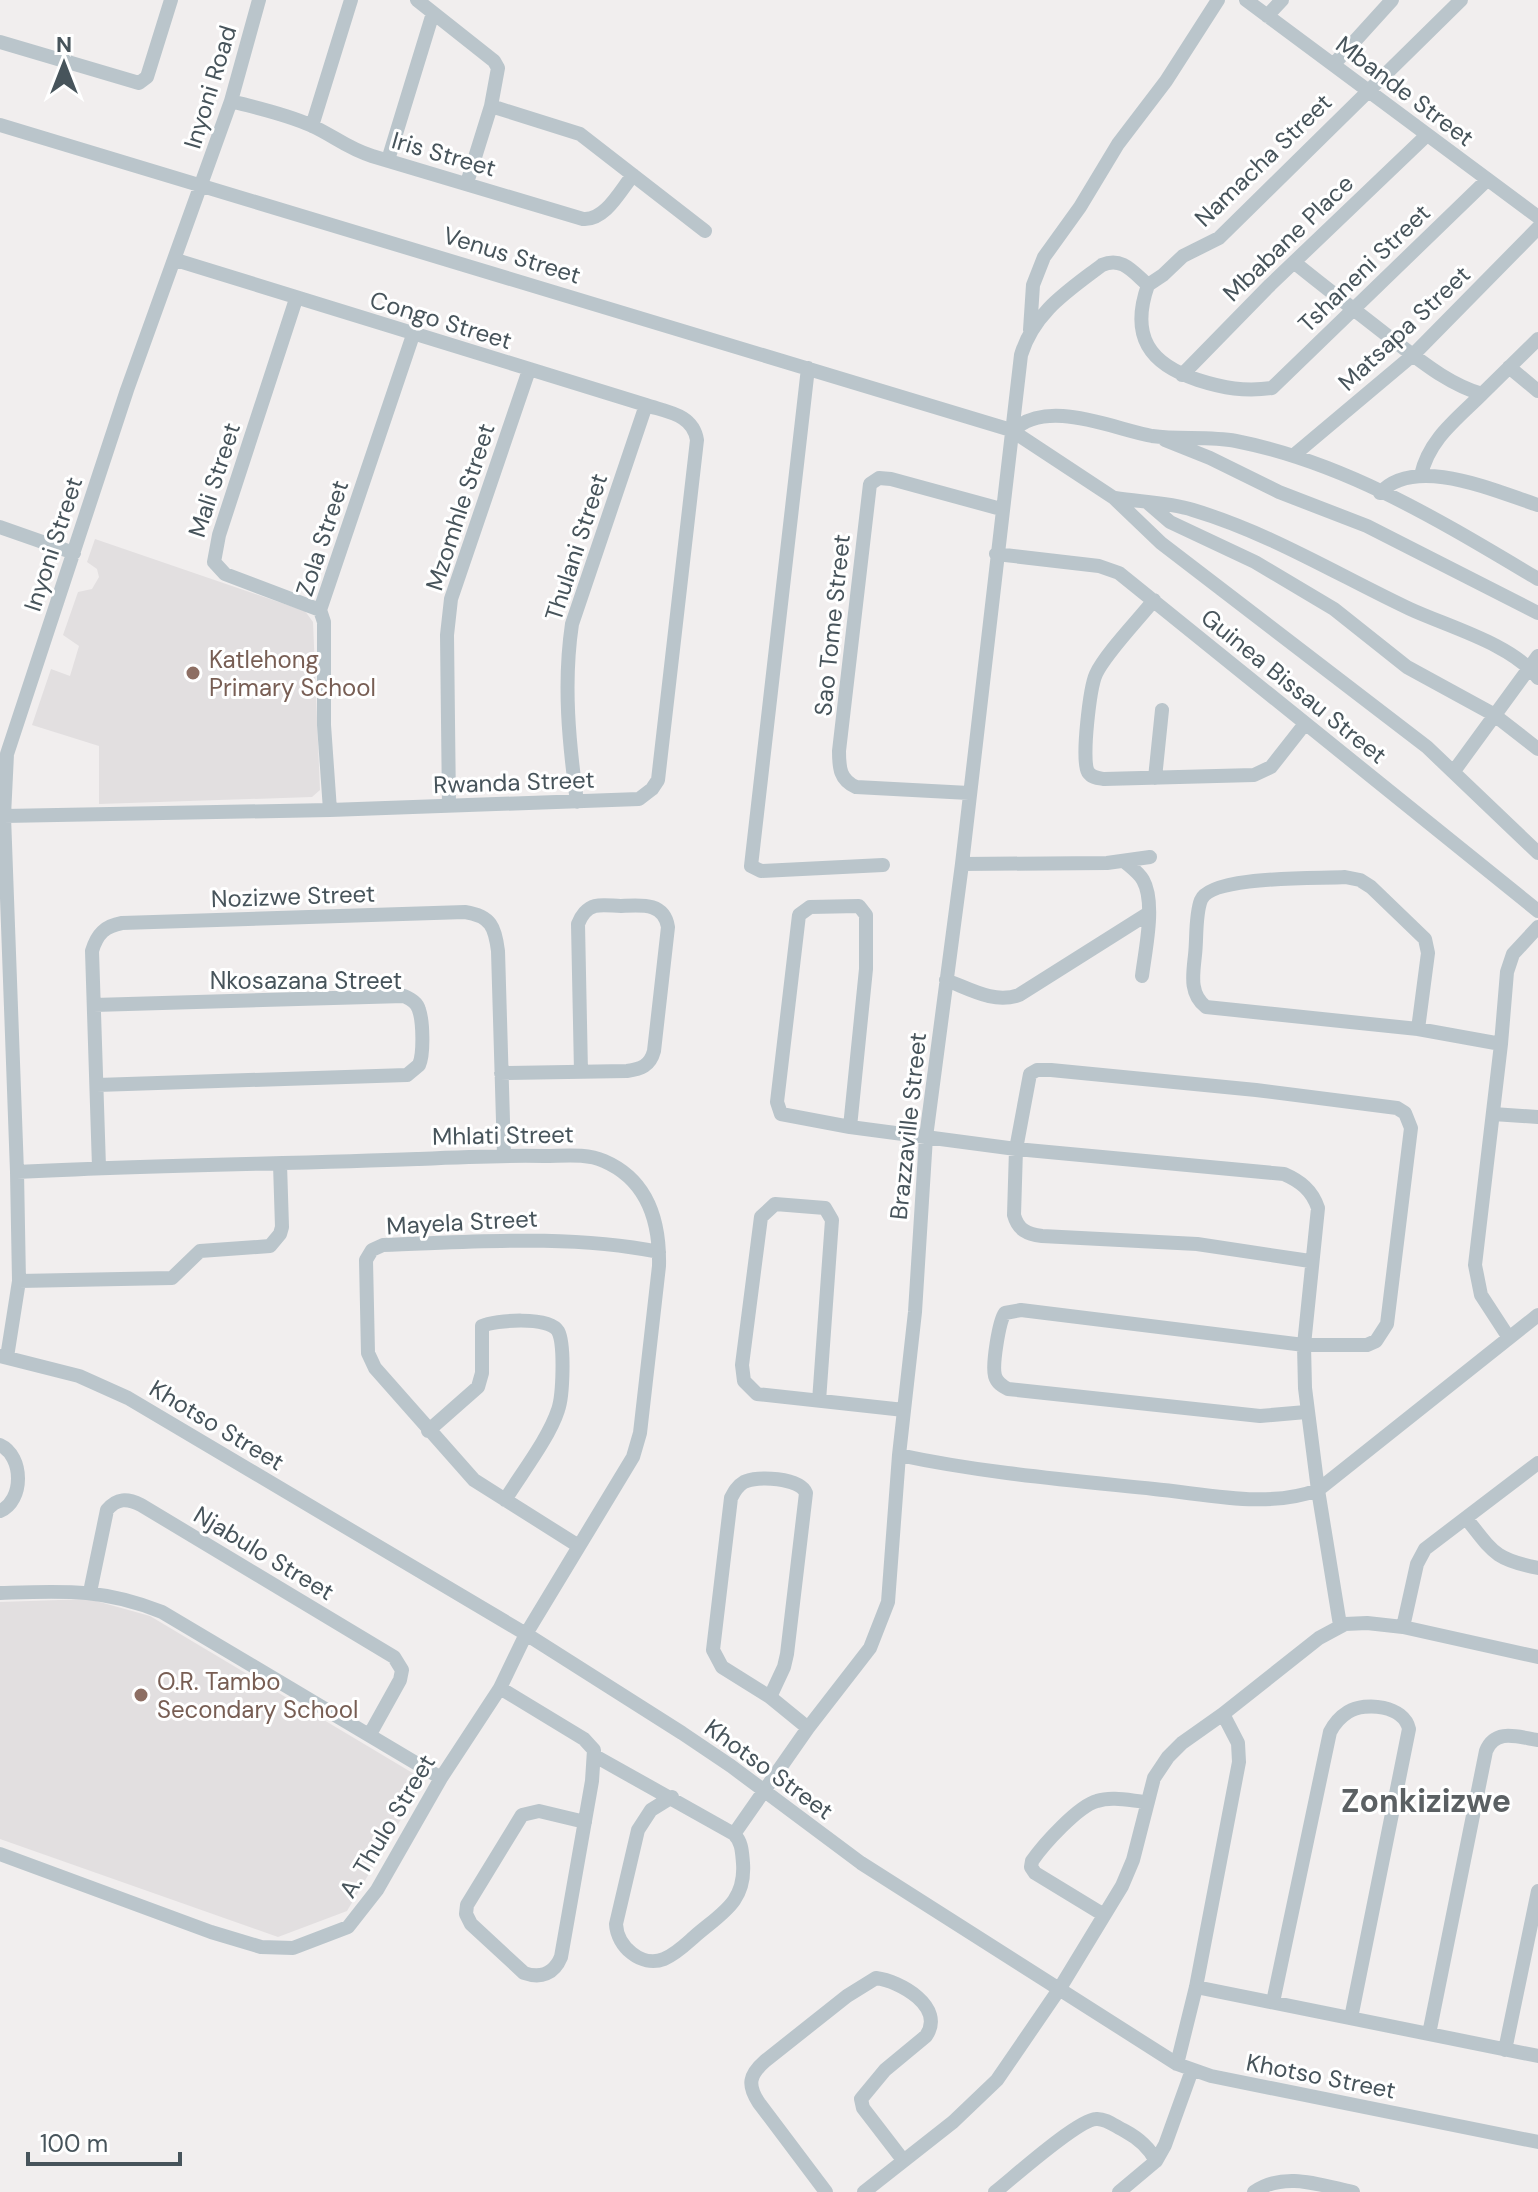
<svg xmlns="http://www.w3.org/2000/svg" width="1538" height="2192" font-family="'DM Sans',sans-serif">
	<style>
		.education { fill: #e2dfe0 }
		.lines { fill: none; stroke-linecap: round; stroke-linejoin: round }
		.minor { stroke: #bac5cb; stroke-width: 14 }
		.education-dot { fill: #8d6e63; stroke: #fff; stroke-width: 3 }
		.labels { text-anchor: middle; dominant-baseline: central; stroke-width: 6; stroke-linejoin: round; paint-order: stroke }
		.street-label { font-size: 24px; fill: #47545b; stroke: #fff }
		.education-label { font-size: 24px; fill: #785e54; stroke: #fff; text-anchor: start }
		.district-label { font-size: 32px; font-weight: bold; fill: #5b6063; stroke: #fff }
	</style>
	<rect width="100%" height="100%" fill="#f1eeee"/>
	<path class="education" d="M 95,539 L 305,611 L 313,622 L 320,790 L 312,797 L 99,804 L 99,746 L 32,725 L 51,669 L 70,676 L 79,646 L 63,635 L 78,592 L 92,589 L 99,577 L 97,569 L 87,562 Z
		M 89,1599 L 150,1616 L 416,1775 L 420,1787 L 347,1911 L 278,1937 L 0,1839 L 0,1602 Z"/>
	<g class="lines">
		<path class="minor" d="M 417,0 L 494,61 L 498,68 L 491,106 L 467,183
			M 1246,0 L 1538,217
			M 1267,16 L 1282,0
			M 0,42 L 139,83 L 147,77 L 171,0
			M 1334,64 L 1392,0
			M 231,101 C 257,108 286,114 310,125 C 333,135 346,148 372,156 L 583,219 C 605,221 620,191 633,175
			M 491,106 L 580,134 L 705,231
			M 0,125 L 1011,430 L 1114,498 L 1161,543 L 1427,747 L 1538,853
			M 312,126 L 351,0
			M 388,160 L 433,13
			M 1295,263 C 1327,289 1360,314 1393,340 C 1421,361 1448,384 1482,394 L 1538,339
			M 1148,285 C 1130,336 1149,364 1198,380 C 1223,388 1245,392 1272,388 L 1487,180
			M 1148,285 L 1163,275 L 1183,256 L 1219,238 L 1461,0
			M 296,299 L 219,535 L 214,562 L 225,574 L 320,610
			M 1030,330 L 1033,285 L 1044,257 L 1080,207 L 1118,144 L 1166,81 L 1218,0
			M 1509,367 L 1538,391
			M 808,368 L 751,866 L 761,871 L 883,865
			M 1182,375 L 1270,285 L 1427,135
			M 1013,431 C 1046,398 1111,428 1152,436 C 1179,440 1208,436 1236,441 C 1347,463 1442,522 1538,579
			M 1165,440 L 1210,458 L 1279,492 L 1367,526 L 1538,613
			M 1294,455 L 1413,355 L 1538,228
			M 1421,475 C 1429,439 1457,419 1482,394
			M 1380,493 C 1415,454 1497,492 1538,505
			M 1115,498 C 1141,502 1168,502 1193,510 C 1270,533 1338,575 1410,609 C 1449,627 1512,644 1538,678
			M 1148,503 L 1170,522 L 1255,562 L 1334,609 L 1407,667 L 1493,714 L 1538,749
			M 0,527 L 74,553
			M 996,554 L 1099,566 L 1119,573 L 1538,911
			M 1154,600 C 1139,619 1105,654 1096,674 C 1090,687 1081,760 1088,772 C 1092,778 1098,778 1104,779 L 1254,775 L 1271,767 L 1304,725
			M 1454,771 L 1538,656
			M 1155,778 L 1162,710
			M 969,793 L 856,787 C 840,780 839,768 839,751 L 870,484 L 879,478 L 891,479 L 1001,509
			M 577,802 C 569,743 563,684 572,624 L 646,405
			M 449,806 L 447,635 L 451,599 L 529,370
			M 330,810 L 324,725 L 324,622 L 320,610 L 413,335
			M 4,816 L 330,810 L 639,799 L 652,789 L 658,780 L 697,440 C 693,414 667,412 646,405 L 176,260
			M 1125,862 C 1132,868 1139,873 1143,880 C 1156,903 1145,951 1142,976
			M 962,864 L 1107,863 L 1150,857
			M 946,980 C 970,989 994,1004 1019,995 L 1149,913
			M 94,1005 L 404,996 C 410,999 417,1002 419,1010 C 423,1021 424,1054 419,1065 L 407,1075 L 97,1085
			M 1418,1029 L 1428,953 L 1425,939 L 1371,887 L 1360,880 L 1345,877 C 1319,879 1211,875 1201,900 C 1195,915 1197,939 1195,955 C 1193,974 1189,994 1206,1007 L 1418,1029 L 1501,1044
			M 501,1073 L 627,1071 C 641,1069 650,1066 654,1051 L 668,927 C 664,902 641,905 621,906 C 613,906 603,904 595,906 C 587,908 581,916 578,924 L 581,1072
			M 1493,1114 L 1538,1117
			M 850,1127 L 866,969 L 866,915 L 859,906 L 810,907 L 799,915 L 777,1102 L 781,1114 L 850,1127 L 1016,1149 L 1284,1174 C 1300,1181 1312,1190 1318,1208 L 1304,1345 L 1305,1388 L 1318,1490 L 1340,1625
			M 99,1167 L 92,951 C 97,934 105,926 122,923 L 465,912 C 491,916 495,927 498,951 L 504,1155
			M 19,1281 L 172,1278 L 200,1251 L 270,1246 L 280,1234 L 282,1227 L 280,1164
			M 1509,1338 L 1481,1295 L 1475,1265 L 1501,1044 L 1507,972 L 1513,954 L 1538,927
			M 0,1356 L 79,1376 L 128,1398 L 526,1634 L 682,1733 L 731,1766 L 861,1863 L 1177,2064 L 1211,2076 L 1538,2142
			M 7,1357 L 19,1281 L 17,1172 L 4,816 L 7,754 L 127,390 L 231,101 L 259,0
			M 819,1401 L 832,1220 L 825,1208 L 775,1204 L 761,1217 L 742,1365 L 744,1381 L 757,1394 L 904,1410
			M 1306,1412 L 1260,1416 L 1008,1389 C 1002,1386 997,1383 995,1376 C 992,1365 999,1321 1005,1313 L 1021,1310 L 1304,1345 L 1367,1345 L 1376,1341 L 1387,1324 L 1411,1128 L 1405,1113 L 1397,1108 L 1256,1090 L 1051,1070 L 1037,1070 L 1030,1074 L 1016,1149 L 1014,1215 C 1018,1230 1027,1234 1042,1236 L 1197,1244 L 1310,1261
			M 428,1431 L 478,1387 L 482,1373 L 482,1326 C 495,1320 549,1316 558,1331 C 565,1344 563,1396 558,1410 C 549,1438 521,1474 505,1500
			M 0,1445 C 24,1456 24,1501 0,1511
			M 899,1455 C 983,1473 1068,1480 1154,1489 C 1207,1494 1267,1509 1318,1490 L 1538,1315
			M 1466,1518 C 1493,1552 1494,1559 1538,1568
			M 577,1545 L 474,1480 L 375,1368 L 368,1353 L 366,1260 L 372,1250 L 383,1245 C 476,1242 568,1234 659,1252
			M 90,1592 L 107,1510 C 117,1498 127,1498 141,1505 L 394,1657 L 402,1670 L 400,1680 L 370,1734
			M 0,1593 C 63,1591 102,1588 162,1612 L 441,1778
			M 1403,1627 L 1417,1564 L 1425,1549 L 1538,1463
			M 500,1688 L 584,1739 L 594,1750 L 592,1781 L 561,1957 C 554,1974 541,1979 524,1973 L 471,1924 L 466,1914 L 467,1905 L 522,1815 L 539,1811 L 585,1822
			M 770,1697 L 784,1667 L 787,1654 L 806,1493 C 800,1478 757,1475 744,1482 C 737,1486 734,1492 731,1498 L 713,1650 L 722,1667 L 770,1697 L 808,1728
			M 595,1756 L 734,1834 C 742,1842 742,1852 743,1863 C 746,1903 720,1914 694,1937 C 685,1945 676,1954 664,1959 C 641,1968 617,1946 616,1924 L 638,1830 L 651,1810 L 672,1797
			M 734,1834 L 808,1728 L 870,1648 L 888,1602 L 899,1455 L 915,1312 L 926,1137 L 962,864 L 1021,355 C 1034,312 1068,291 1102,265 C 1122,256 1133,272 1148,285
			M 0,1854 L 211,1932 L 261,1947 L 293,1948 L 348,1927 L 377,1890 L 441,1778 L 500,1688 L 526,1634 L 633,1457 L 640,1433 L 659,1266 C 660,1222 648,1180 604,1161 C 586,1153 564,1156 544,1156 C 502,1155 460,1157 417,1159 C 284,1164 151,1165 17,1172
			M 1104,1915 L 1035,1873 L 1031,1867 L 1032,1861 C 1043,1845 1078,1806 1097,1801 C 1112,1796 1132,1801 1148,1802
			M 1196,1987 L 1538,2056
			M 1273,2002 L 1330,1732 C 1334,1724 1340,1717 1348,1712 C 1366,1701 1404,1706 1409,1729 L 1351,2018
			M 1429,2034 L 1486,1751 C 1495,1728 1518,1737 1538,1740
			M 1505,2050 L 1538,1891
			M 1177,2064 L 1196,1987 L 1239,1762 L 1238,1743 L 1223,1714
			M 826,2192 L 759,2103 C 747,2085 749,2075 765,2061 L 847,1996 L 876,1978 C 900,1981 946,2007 926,2036 L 885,2070 L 861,2099 L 863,2108 L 903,2160
			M 864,2192 L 953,2122 L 997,2080 L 1060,1988 L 1122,1886 L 1133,1860 L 1154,1778 L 1168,1757 L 1182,1743 L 1223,1714 L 1319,1638 L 1345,1624 L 1367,1623 L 1403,1627 L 1538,1657
			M 995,2192 C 1013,2178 1077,2120 1096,2119 C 1106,2118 1116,2127 1125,2131 C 1138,2138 1149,2147 1156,2161
			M 1119,2192 L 1156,2161 L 1165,2145 L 1192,2070
			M 1254,2192 C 1284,2171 1320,2185 1353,2192"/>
	</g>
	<g class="education-dot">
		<circle cx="193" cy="673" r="8"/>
		<circle cx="141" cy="1695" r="8"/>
	</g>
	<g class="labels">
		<g class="street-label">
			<text transform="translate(210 87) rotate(-73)">Inyoni Road</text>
			<text transform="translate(1405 91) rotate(37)">Mbande Street</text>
			<text transform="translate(444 154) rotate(16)">Iris Street</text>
			<text transform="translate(1263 160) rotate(-44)">Namacha Street</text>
			<text transform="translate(1288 238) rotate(-44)">Mbabane Place</text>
			<text transform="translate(512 255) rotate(17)">Venus Street</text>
			<text transform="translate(1364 268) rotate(-44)">Tshaneni Street</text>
			<text transform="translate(441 320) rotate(17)">Congo Street</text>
			<text transform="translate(1404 328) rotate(-43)">Matsapa Street</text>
			<text transform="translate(214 480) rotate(-72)">Mali Street</text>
			<text transform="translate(460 507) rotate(-72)">Mzomhle Street</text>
			<text transform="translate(322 538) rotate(-72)">Zola Street</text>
			<text transform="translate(53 544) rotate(-72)">Inyoni Street</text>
			<text transform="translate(576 547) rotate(-72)">Thulani Street</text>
			<text transform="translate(832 625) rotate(-84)">Sao Tome Street</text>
			<text transform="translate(1294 686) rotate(39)">Guinea Bissau Street</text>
			<text transform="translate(514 782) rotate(-2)">Rwanda Street</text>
			<text transform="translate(293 896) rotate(-2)">Nozizwe Street</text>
			<text x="306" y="980">Nkosazana Street</text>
			<text transform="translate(908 1126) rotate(-84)">Brazzaville Street</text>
			<text transform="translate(503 1135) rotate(-1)">Mhlati Street</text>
			<text transform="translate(462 1222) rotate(-3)">Mayela Street</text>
			<text transform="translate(217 1425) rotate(31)">Khotso Street</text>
			<text transform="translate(264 1553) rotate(31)">Njabulo Street</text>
			<text transform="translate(769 1769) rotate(36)">Khotso Street</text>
			<text transform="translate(387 1826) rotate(-59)">A. Thulo Street</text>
			<text transform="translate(1321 2076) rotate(11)">Khotso Street</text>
		</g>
		<g class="education-label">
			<text x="209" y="659">Katlehong<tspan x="209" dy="28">Primary School</tspan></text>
			<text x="157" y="1681">O.R. Tambo<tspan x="157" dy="28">Secondary School</tspan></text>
		</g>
		<g class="district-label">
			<text x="1426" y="1801">Zonkizizwe</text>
		</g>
	</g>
	<g transform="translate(64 64)" stroke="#ffffff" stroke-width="6" paint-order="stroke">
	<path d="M0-6L14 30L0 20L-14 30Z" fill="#47545b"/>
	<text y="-12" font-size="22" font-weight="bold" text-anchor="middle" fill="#47545b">N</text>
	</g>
	<path d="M28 2152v12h152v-12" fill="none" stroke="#47545b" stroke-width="4"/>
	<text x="40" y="2152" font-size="24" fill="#47545b" stroke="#ffffff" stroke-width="6" paint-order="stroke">100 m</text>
</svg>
